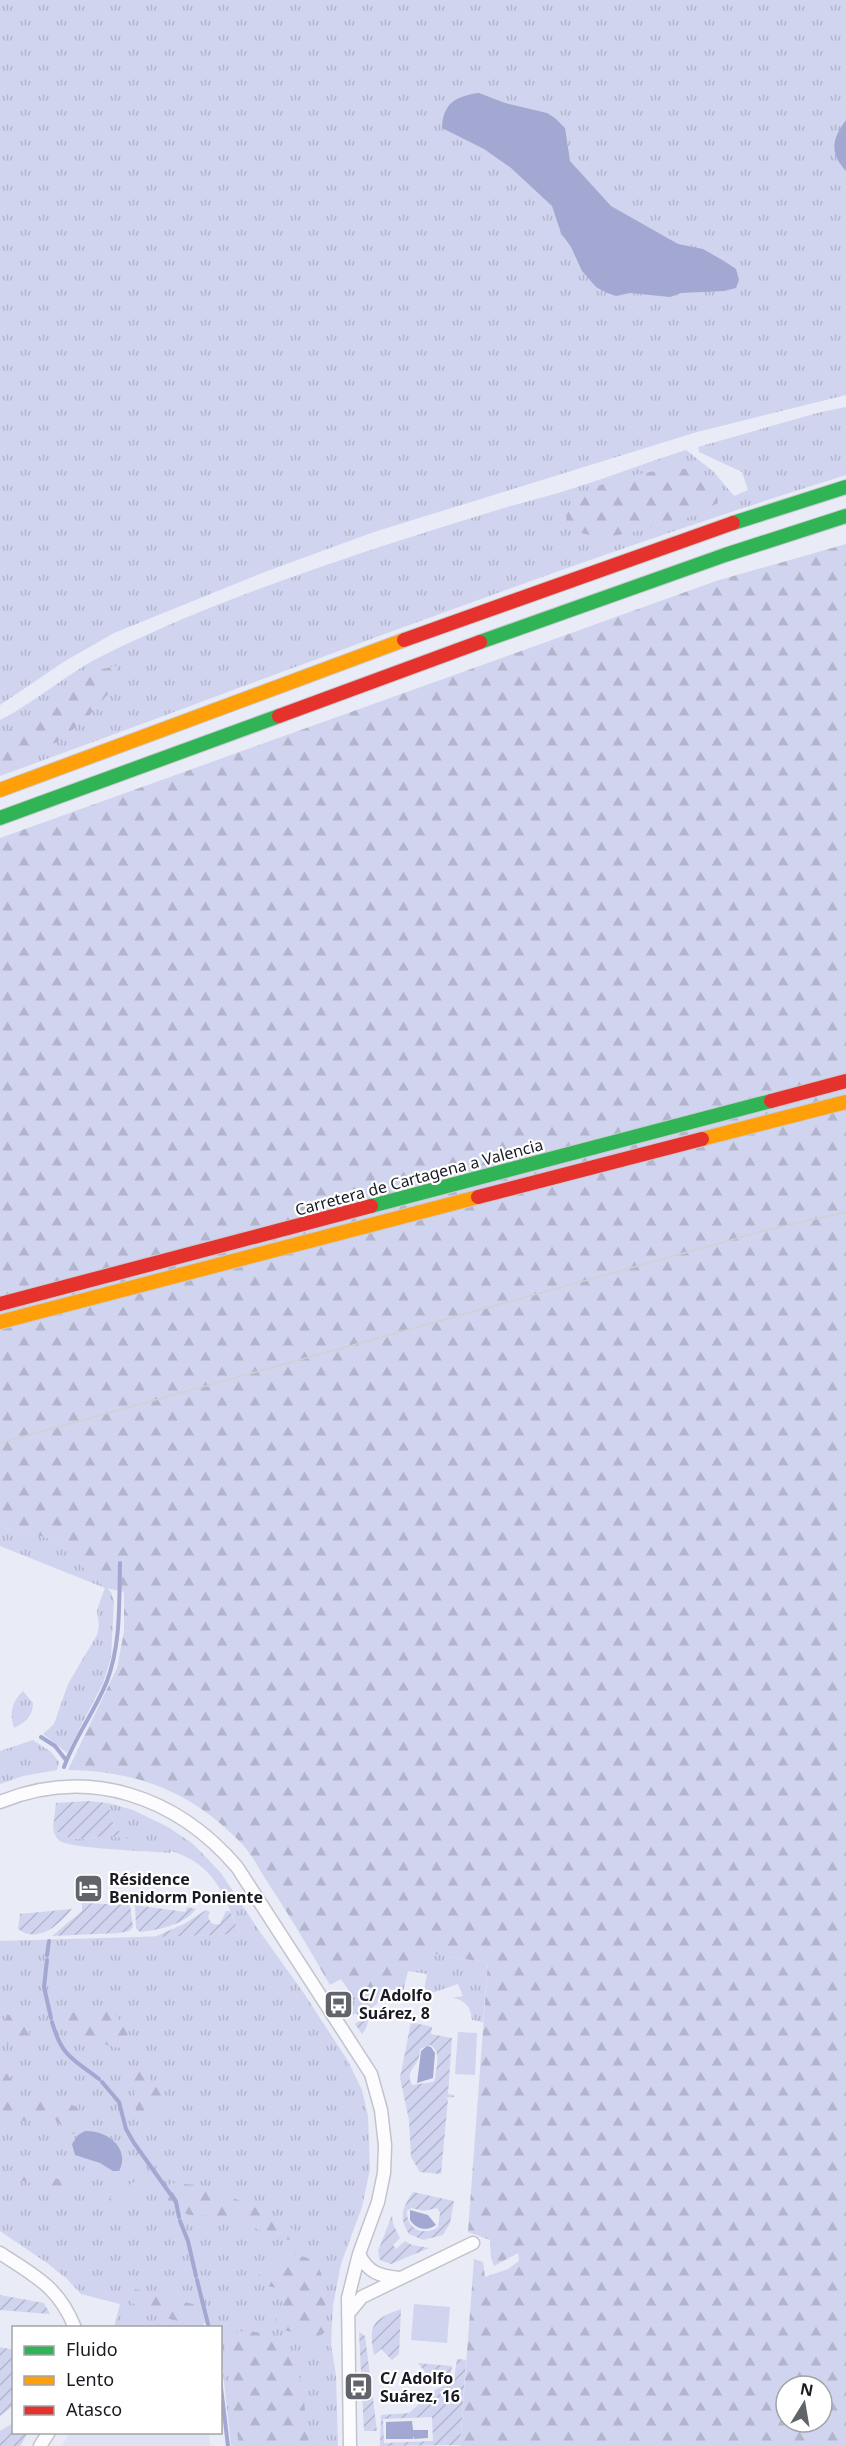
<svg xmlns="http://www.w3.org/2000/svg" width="846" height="2446" font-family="'Noto Sans',sans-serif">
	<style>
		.built { fill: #dfe2f5 }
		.grass { fill: url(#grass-tufts) }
		.forest { fill: url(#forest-firs); fill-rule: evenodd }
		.garden { fill: url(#garden-furrows); fill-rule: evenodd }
		.pitch { fill: #d0d4ee }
		.water { fill: #a3a8d2 }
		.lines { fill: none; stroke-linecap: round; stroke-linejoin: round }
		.stream { stroke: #a3a8d2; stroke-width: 4 }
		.street-casing { stroke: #c2c3cc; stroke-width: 15 }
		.fast-casing { stroke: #c9cad0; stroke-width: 16 }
		.slow-casing { stroke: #c9cad0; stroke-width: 16 }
		.jam-casing { stroke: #c9cad0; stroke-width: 16 }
		.street { stroke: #fcfcfe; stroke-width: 12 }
		.fast { stroke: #30b455; stroke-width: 14 }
		.slow { stroke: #ff9f0a; stroke-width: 14 }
		.jam { stroke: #e5322d; stroke-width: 14 }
		.tram { stroke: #d0d1d4; stroke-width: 1.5 }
		.labels { text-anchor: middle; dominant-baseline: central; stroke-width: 4.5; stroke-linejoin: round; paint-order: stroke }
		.street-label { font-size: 16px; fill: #1a1b22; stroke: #fff }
		.poi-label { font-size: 16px; font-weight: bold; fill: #1a1b22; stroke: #fff; text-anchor: start }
	</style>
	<defs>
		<pattern id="grass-tufts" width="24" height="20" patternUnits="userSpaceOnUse" patternTransform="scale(1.5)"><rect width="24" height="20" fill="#d0d4ee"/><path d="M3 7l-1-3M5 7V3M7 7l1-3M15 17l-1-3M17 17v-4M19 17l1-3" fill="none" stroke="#b2b5cc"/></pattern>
		<pattern id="forest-firs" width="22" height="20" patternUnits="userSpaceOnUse" patternTransform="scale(1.5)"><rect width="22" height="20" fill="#d0d4ee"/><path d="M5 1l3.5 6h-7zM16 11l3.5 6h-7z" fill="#b2b5cc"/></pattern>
		<pattern id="garden-furrows" width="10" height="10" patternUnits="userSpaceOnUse" patternTransform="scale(1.5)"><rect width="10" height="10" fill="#d0d4ee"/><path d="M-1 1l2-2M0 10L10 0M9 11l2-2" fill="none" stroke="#b2b5cc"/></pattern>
	</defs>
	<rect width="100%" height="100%" fill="#e9ebf6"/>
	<path class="built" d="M 70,2432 L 209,2433 L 210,2446 L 62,2446 Z"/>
	<path class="grass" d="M 0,0 L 846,0 L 846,395 L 697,432 L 374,532 L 262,573 L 114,633 L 65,661 L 0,705 Z
		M 846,407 L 846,475 C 560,564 281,674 0,776 L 0,720 C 39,700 68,672 108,653 C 233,592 371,549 504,508 C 527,501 551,496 574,488 C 612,476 648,462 686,450 L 714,472 L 734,496 L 748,490 L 742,472 L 699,452 L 698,447 L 817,413 Z
		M 0,1527 L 53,1539 L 111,1592 L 114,1601 L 111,1658 L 103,1683 L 67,1753 L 43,1734 L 54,1724 L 68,1684 L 97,1635 L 99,1626 L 97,1610 L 105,1588 L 0,1546 Z
		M 23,1691 L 33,1703 C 33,1716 25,1723 14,1728 C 9,1714 12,1701 23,1691 Z
		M 33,1740 L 51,1752 L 59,1762 L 57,1770 L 23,1776 L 0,1784 L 0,1751 Z
		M 108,1803 L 133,1810 L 168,1827 L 193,1844 L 221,1873 L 260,1932 L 303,1992 L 348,2061 L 362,2090 L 368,2116 L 370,2169 L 362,2207 L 341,2264 L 333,2305 L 331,2345 L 336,2375 L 338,2446 L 231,2446 L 221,2355 L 220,2328 L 203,2323 L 204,2327 L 114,2327 L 120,2304 L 81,2294 L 67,2279 L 47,2263 L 0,2231 L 0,1941 L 240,1934 C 224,1895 215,1864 171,1851 L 170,1853 C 149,1851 73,1849 60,1841 C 55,1837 54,1833 53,1828 C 68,1843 84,1839 103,1836 C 110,1835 119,1837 127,1838 L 114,1827 Z
		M 429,1951 L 447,1957 L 488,1962 L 483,2022 L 472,2020 C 471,2008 466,2000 453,1998 L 463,1996 L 458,1984 L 423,1996 L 427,1974 L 408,1971 L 403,1992 L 389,1989 L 388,1992 L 353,2015 L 346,2004 Z"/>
	<path class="forest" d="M 676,467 L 701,473 L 716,484 L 718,503 L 689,517 L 646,529 L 604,538 L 567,530 L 566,511 C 570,507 574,501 578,497 C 599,480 650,472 676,467 Z
		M 846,544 L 846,2446 L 460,2446 L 474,2259 L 483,2262 L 485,2277 L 508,2269 L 519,2261 L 518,2253 L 494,2266 L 491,2258 L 490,2240 L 468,2232 L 488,1962 L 447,1957 L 429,1952 L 342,2007 L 339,2001 L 351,1994 L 341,1979 L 330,1985 C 310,1950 290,1916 268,1883 C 260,1871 253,1856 243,1845 C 194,1793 139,1771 68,1770 L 117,1668 L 124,1632 L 124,1592 L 105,1588 L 53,1539 L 0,1527 L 0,838 L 716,581 ZM 786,2386 L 822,2386 L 822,2422 L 786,2422 Z
		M 117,666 L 115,686 L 87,718 L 57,742 L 0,767 L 0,735 L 50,707 L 92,671 Z
		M 104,2008 L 114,2013 L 128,2032 L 126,2043 L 119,2048 C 95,2042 74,2036 57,2017 L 62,2009 C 78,2015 88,2016 104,2008 Z
		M 7,2015 C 18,2015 24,2019 30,2027 L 29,2035 L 12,2043 L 1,2044 L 0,2035 Z
		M 130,2066 L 141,2066 C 145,2069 146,2074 149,2078 C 167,2099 167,2103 149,2125 L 137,2121 C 134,2102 138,2092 127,2076 Z
		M 0,2067 L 11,2079 L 5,2101 L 19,2107 L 34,2097 L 65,2102 L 79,2108 L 82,2122 L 80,2133 L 71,2134 L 51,2116 L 44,2114 C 35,2124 23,2120 10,2120 L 4,2125 L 0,2123 Z
		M 0,2169 L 77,2182 L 89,2188 C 76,2194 19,2179 0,2177 Z
		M 136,2181 L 143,2182 L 140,2191 L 122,2200 L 115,2206 L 109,2199 C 117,2189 126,2188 136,2181 Z
		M 171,2183 L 197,2185 L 252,2205 L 268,2217 L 293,2229 L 291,2240 L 279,2238 L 242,2223 L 218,2216 L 190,2215 L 170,2208 L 162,2191 Z
		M 287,2253 C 295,2255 307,2256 314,2262 C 329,2276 326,2313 325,2332 L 316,2339 L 277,2328 L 275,2318 L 283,2307 L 281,2295 L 277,2288 L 263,2285 L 255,2280 L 261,2272 C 276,2271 281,2266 287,2253 Z
		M 127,2283 L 135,2289 L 196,2305 L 203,2316 L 194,2326 L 146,2312 L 125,2298 L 123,2284 Z
		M 249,2331 L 268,2334 L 285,2350 L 302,2383 L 309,2446 L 239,2446 L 224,2339 L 230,2332 Z"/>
	<path class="garden" d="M 89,1801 L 108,1803 L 114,1827 L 129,1839 C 121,1838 113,1836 105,1836 C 85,1838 69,1844 53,1828 L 56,1803 Z
		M 82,1903 L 130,1905 L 133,1927 L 129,1931 L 119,1933 L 52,1936 L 82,1911 Z
		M 135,1905 L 185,1912 L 187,1907 L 196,1909 C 184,1925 159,1930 140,1932 L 136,1928 Z
		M 72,1909 C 59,1925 38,1944 18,1929 L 20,1914 Z
		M 206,1910 L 210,1912 L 208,1917 C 211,1924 213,1925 220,1924 L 226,1911 L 230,1911 L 240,1934 L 154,1937 L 184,1924 Z
		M 388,1992 C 385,2002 375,2002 371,2010 C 367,2018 369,2028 362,2034 L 355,2024 L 361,2020 L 356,2013 Z
		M 411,2022 L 432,2027 L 431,2034 L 452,2038 L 448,2094 L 454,2095 L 454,2097 L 445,2098 L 448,2099 L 441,2174 L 420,2172 L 411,2157 L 409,2120 L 400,2078 ZM 430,2045 C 442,2051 436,2067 435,2079 L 433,2082 L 412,2085 C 406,2073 413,2069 418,2060 C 419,2057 420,2053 420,2049 Z
		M 413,2192 L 454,2201 L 450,2223 L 443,2235 L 423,2240 L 409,2234 C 398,2217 403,2207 413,2192 ZM 411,2208 L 424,2211 L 437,2208 L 440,2213 L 438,2227 C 424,2237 406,2229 407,2211 Z
		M 392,2215 L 393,2224 L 400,2238 L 393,2245 L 396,2249 L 405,2241 L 412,2245 L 429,2248 L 391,2264 L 380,2260 L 378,2251 Z
		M 0,2295 L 44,2303 L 50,2314 L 0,2310 Z
		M 401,2309 L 399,2354 L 392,2360 L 381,2349 L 374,2355 C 368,2325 373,2319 401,2309 Z
		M 359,2332 L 365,2336 L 377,2431 L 364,2431 Z
		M 0,2347 L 14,2350 L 13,2406 L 0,2416 Z
		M 457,2359 L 466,2360 L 460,2445 L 380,2446 L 381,2415 L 409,2413 L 435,2390 L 454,2380 ZM 432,2417 L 433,2441 L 384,2443 L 383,2419 Z
		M 418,2363 L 452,2366 L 450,2379 L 436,2386 Z
		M 13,2423 L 14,2432 L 28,2433 L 20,2446 L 0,2446 L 0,2431 Z"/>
	<path class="pitch" d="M 458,2032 L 477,2033 L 475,2075 L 455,2074 Z
		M 414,2304 L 450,2307 L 447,2343 L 411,2340 Z"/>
	<path class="water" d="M 479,93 L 505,103 L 547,113 L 555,118 L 565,128 L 570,161 L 611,206 L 678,244 L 703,249 L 724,261 L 736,269 L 739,280 L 736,288 L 724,291 L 681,293 L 670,297 L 630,293 L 616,296 L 605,292 L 596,287 L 582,271 L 571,247 L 561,233 L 552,206 L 511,168 L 484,149 L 442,128 C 443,103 456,96 479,93 Z
		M 846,120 L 846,171 C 829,152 832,139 846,120 Z
		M 427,2046 L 431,2047 L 435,2053 L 433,2078 L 417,2083 L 421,2051 Z
		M 85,2131 C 107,2130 131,2148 119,2171 L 113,2171 L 100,2163 L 75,2155 L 72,2144 L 78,2135 Z
		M 410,2210 L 428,2215 L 436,2225 C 426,2232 416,2229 410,2220 Z
		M 412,2421 L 413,2430 L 428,2430 L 428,2438 L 414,2439 L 413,2436 L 413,2439 L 386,2439 L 386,2422 Z"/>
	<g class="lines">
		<path class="stream" d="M 41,1737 L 55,1746 L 66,1760
			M 64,1767 C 75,1737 95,1711 107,1681 C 121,1644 119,1603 120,1563
			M 47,1955 L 49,1941
			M 47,1960 L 44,1987 L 51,2018
			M 52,2022 C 62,2057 72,2058 99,2079
			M 102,2082 L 119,2102 L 126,2129 L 134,2143 L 176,2202 L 179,2217
			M 180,2221 L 188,2241 L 196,2276
			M 197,2280 L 209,2328
			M 220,2379 L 228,2446"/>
		<defs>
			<path id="street" d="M 0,1802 C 89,1766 176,1796 237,1867 L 371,2074 L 381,2110 L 385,2145 L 384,2173 L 378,2202 L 359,2254 L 348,2298 L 350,2446
				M 0,2253 C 35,2276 59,2287 75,2328
				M 359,2254 C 368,2273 380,2276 399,2278
				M 348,2314 L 362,2297 L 473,2243
				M 40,2446 L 49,2432"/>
			<path id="fast" d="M 733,523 L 846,487
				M 480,642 L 725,555 L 846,516
				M 0,818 L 279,716
				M 371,1206 L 771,1101"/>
			<path id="slow" d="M 0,790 L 404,640
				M 702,1139 L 846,1102
				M 0,1322 L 478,1197"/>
			<path id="jam" d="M 404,640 L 733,523
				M 279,716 L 480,642
				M 771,1101 L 846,1081
				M 478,1197 L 702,1139
				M 0,1304 L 371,1206"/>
		</defs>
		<use href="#street" class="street-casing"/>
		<use href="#fast" class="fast-casing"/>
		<use href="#slow" class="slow-casing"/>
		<use href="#jam" class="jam-casing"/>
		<use href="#street" class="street"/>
		<use href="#fast" class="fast"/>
		<use href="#slow" class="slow"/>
		<use href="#jam" class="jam"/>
		<path class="tram" d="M 0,1443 L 767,1230 L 846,1212"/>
	</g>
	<defs>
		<symbol id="hotel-square" viewBox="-11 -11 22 22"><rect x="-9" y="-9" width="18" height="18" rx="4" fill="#62646c" stroke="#fff"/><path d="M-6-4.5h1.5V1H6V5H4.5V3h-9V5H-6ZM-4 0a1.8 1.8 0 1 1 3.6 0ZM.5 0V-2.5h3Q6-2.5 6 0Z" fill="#fff"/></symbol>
		<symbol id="bus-square" viewBox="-11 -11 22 22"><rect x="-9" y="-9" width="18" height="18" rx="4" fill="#62646c" stroke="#fff"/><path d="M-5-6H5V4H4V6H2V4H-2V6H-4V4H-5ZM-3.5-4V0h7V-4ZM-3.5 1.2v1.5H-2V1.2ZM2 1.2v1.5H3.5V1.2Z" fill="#fff"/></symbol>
	</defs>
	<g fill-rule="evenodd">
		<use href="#hotel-square" x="72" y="1872" width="33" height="33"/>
		<use href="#bus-square" x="322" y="1988" width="33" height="33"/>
		<use href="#bus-square" x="342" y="2370" width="33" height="33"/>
	</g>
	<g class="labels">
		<g class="street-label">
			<text transform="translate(419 1177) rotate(-15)">Carretera de Cartagena a Valencia</text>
		</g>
		<g class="poi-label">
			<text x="109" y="1879">Résidence<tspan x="109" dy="18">Benidorm Poniente</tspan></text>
			<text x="359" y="1995">C/ Adolfo<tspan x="359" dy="18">Suárez, 8</tspan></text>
			<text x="380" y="2378">C/ Adolfo<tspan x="380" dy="18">Suárez, 16</tspan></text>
		</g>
	</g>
	<rect x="12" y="2326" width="210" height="108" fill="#ffffff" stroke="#a3a4a7" stroke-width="1.5"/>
	<rect x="24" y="2346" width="30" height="9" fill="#30b455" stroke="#a3a4a7" stroke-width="1.5"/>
	<text x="66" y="2356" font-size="18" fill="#1a1b22">Fluido</text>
	<rect x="24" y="2376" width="30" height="9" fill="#ff9f0a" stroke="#a3a4a7" stroke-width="1.5"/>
	<text x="66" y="2386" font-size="18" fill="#1a1b22">Lento</text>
	<rect x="24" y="2406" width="30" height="9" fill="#e5322d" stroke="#a3a4a7" stroke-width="1.5"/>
	<text x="66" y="2416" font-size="18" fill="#1a1b22">Atasco</text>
	<g transform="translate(804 2404) rotate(11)"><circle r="28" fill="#ffffff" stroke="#a3a4a7" stroke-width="1.5"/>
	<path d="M0-4.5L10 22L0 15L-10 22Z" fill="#62646c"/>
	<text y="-9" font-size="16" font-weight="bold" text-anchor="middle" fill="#1a1b22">N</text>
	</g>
</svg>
